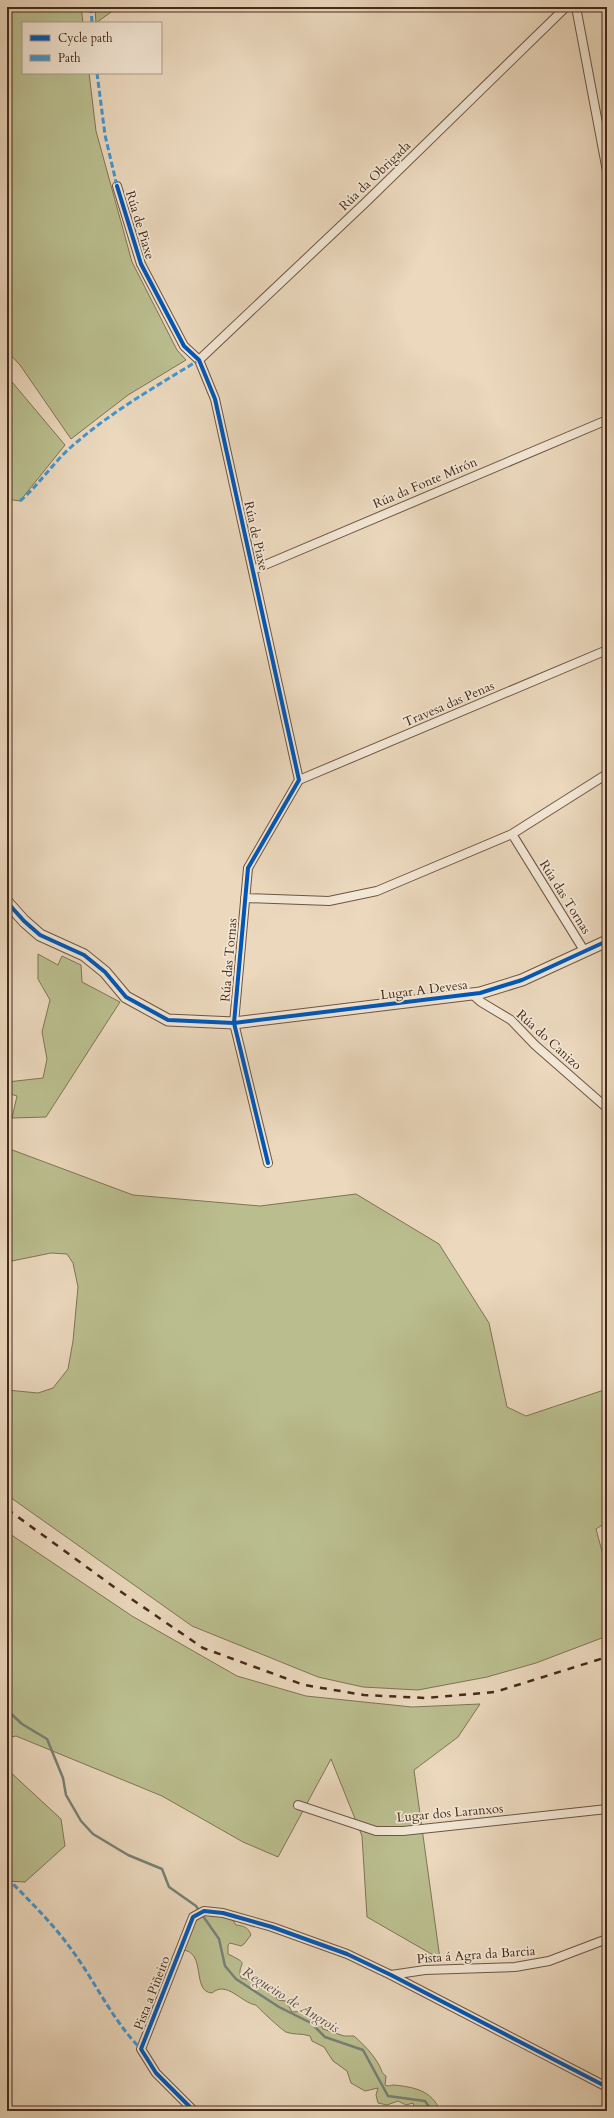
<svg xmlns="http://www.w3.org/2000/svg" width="614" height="2118" font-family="Cardo,serif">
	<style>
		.green { fill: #babe8f; stroke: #807454 }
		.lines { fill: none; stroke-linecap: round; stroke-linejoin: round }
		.stream { stroke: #778075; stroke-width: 2.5 }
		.minor-casing { stroke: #6f5543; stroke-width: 10 }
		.tertiary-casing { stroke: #6f5543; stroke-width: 13 }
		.minor { stroke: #f2e6d4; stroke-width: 8 }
		.tertiary { stroke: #f2e6d4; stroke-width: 11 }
		.rail { stroke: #46291a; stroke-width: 2.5; stroke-dasharray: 7 7; stroke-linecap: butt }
		.quiet { stroke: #4096d4; stroke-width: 3; stroke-dasharray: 6 3; stroke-linecap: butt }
		.cycleway-casing { stroke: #f2e6d4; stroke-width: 6 }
		.cycleway { stroke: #0057b8; stroke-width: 4 }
		.labels { text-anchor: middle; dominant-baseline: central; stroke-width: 3.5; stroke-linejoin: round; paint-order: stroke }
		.street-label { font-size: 13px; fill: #46291a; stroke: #f2e6d4 }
		.water-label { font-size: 14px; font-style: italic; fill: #5a4d40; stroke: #f2e6d4 }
	</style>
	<rect width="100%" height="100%" fill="#ebd8bd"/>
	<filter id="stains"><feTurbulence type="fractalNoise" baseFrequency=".005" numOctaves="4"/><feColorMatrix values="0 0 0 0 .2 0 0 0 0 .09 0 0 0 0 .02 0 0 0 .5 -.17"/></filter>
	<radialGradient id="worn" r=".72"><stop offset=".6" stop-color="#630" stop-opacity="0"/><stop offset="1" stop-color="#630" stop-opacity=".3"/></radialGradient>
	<path class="green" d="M 7,7 L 81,7 L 83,23 L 23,23 L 23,73 L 89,73 L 96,131 L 132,262 L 177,350 L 186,360 L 128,395 L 71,439 L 20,365 L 7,351 Z
		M 95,7 L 118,7 L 96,23 Z
		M 7,376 L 65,445 L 20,501 L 7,499 Z
		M 38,954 L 58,965 L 62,956 L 81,965 L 82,982 L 120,1002 L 46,1117 L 12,1118 L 17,1096 L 7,1093 L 7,1082 L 43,1078 L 47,1059 L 42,1032 L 50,1000 L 38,979 Z
		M 7,1148 L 133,1195 L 260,1206 L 356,1194 L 439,1244 L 489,1323 L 507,1407 L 526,1416 L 607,1389 L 607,1522 L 596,1529 L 607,1570 L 607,1636 L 536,1663 L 487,1677 L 418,1690 L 363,1687 L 318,1677 L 192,1626 L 7,1495 L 7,1390 L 38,1393 L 53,1388 L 68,1369 L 73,1341 L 78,1287 L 73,1263 L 67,1254 L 51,1253 L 7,1262 Z
		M 7,1532 L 132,1616 L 237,1676 L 306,1696 L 412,1707 L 480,1704 L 458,1737 L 414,1770 L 440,1959 L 367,1917 L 362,1836 L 331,1759 L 278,1857 L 243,1842 L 162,1796 L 16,1736 L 7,1738 Z
		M 7,1769 L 61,1819 L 65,1846 L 25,1882 L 7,1881 Z
		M 204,1912 L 232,1919 L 236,1925 C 244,1926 248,1927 251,1935 L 244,1944 L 241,1946 L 230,1943 L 228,1945 L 228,1954 C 253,1966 236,1961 241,1978 L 249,1980 L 255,1986 L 273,1992 L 278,2000 L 286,2001 L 292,2012 L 307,2011 L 314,2018 L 314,2022 L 321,2025 L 323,2029 L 344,2036 L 354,2036 C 363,2044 373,2054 379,2065 C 382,2070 381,2073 386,2076 L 385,2085 C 389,2087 390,2085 394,2085 C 413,2087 432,2090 440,2111 L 416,2111 L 413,2103 L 406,2105 L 398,2101 L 387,2105 L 378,2103 L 376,2095 L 378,2088 L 365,2091 L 351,2083 L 347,2071 L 333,2061 L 324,2047 L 312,2041 L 310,2036 C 302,2033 293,2035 286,2032 C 283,2031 258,2008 256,2005 C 241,2003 227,1980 212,1993 C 191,1992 207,1951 182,1950 L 195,1918 Z"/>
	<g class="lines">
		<path class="stream" d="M 7,1710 L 22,1724 L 47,1739 L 63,1778 L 66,1795 L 81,1821 L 93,1834 L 128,1855 L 162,1869 L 169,1887 L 196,1906 L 219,1939 L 225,1966 L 236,1979 L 279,2007 L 311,2023 L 325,2037 L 363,2050 L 388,2096 L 425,2101 L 432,2111"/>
		<defs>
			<path id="minor" d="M 576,7 L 607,171
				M 117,186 L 141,264 L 184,346 L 199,360 L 215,399 L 299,780 L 248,868 L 234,1023 L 268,1163
				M 199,360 L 365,203 L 566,7
				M 253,570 L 607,420
				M 299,780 L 607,650
				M 512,834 L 585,952
				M 245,898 L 329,901 L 377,891 L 512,834 L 607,774
				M 472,994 L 481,1002 L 511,1020 L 535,1045 L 607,1108
				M 298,1805 L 376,1831 L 403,1831 L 607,1809
				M 391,1975 L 425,1970 L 515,1967 L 549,1961 L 607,1939
				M 194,2111 L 156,2073 L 141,2049 L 193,1917 L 204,1911 L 223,1913 L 272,1927 L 347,1954 L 391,1975 L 607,2087"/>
			<path id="tertiary" d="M 7,902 L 24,921 L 40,935 L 84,955 L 105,972 L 126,997 L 168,1020 L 234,1023 L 480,993 L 522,980 L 607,941"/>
		</defs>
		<use href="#minor" class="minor-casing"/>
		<use href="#tertiary" class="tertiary-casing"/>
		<use href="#minor" class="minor"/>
		<use href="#tertiary" class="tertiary"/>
		<path class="rail" d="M 7,1509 L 114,1587 L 203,1648 L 304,1685 L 364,1695 L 425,1698 L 495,1692 L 607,1657"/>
		<path class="quiet" d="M 91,7 L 92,23
			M 97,73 L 105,135 L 117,186
			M 20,501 C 39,485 52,464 70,448 C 109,413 155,387 199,360
			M 7,1878 C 31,1902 55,1926 74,1953 C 97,1985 113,2021 141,2049"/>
		<defs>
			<path id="cycleway" d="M 117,186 L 141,264 L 184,346 L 199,360 L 215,399 L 299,780 L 248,868 L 234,1023 L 268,1163
				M 7,902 L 24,921 L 40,935 L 84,955 L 105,972 L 126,997 L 168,1020 L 234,1023 L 480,993 L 522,980 L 607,941
				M 194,2111 L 156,2073 L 141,2049 L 193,1917 L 204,1911 L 223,1913 L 272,1927 L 347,1954 L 391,1975 L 607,2087"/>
		</defs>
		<use href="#cycleway" class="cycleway-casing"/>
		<use href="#cycleway" class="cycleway"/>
	</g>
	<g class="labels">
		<g class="street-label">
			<text transform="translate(375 176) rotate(-44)">Rúa da Obrigada</text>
			<text transform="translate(140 225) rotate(73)">Rúa de Piaxe</text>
			<text transform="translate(425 483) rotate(-23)">Rúa da Fonte Mirón</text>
			<text transform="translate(256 536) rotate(77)">Rúa de Piaxe</text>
			<text transform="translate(449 704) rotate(-23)">Travesa das Penas</text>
			<text transform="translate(565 897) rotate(58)">Rúa das Tornas</text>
			<text transform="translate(229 960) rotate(-85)">Rúa das Tornas</text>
			<text transform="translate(424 990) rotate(-7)">Lugar A Devesa</text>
			<text transform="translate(549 1040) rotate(42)">Rúa do Canizo</text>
			<text transform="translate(450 1813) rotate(-5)">Lugar dos Laranxos</text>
			<text transform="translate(476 1955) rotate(-4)">Pista á Agra da Barcia</text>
			<text transform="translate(152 1993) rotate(-69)">Pista a Piñeiro</text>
		</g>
		<g class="water-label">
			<text transform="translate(291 2000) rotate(32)">Regueiro de Angrois</text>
		</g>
	</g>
	<rect width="614" height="2118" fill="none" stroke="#ebd8bd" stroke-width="24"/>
	<rect x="8" y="8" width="598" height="2102" fill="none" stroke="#46291a" stroke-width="2"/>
	<rect x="12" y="12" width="590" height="2094" fill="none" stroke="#46291a"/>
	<rect x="22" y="22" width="140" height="52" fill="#f2e6d4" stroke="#ad9a8a"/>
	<rect x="30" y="35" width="20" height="6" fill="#0057b8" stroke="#ad9a8a"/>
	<text x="58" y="42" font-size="12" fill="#46291a">Cycle path</text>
	<rect x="30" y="55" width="20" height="6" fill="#4096d4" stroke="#ad9a8a"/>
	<text x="58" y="62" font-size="12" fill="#46291a">Path</text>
	<rect width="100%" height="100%" filter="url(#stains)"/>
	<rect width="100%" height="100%" fill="url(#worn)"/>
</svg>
